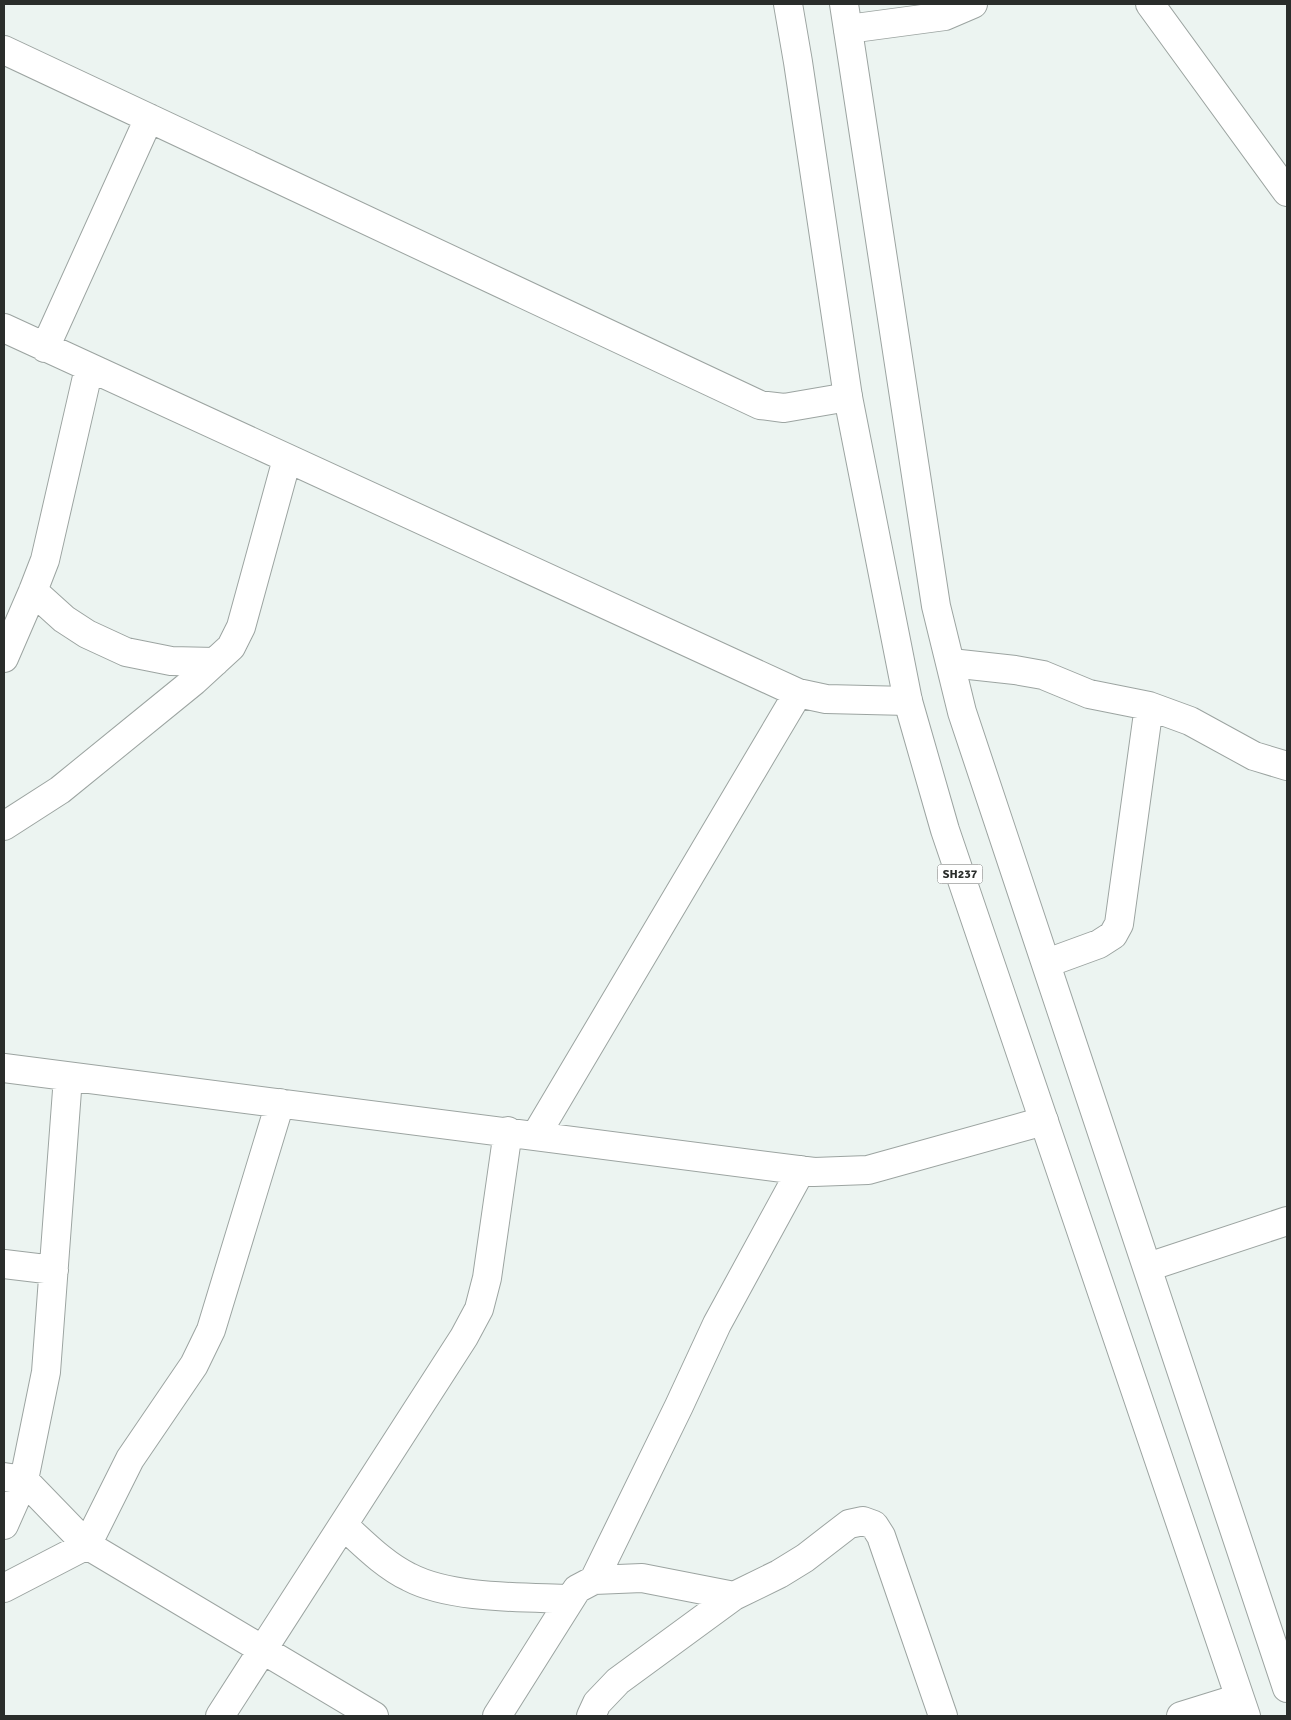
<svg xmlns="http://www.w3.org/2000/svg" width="1291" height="1720" font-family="Signika,sans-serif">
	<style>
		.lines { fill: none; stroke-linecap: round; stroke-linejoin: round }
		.minor-casing { stroke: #9ca4a1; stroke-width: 30 }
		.primary-casing { stroke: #9ca4a1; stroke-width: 30 }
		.minor { stroke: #fff; stroke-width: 28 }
		.primary { stroke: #fff; stroke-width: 28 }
		.labels { text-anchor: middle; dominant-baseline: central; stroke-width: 4; stroke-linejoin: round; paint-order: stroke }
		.shield { fill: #fff; stroke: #6a6c6b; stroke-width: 1 }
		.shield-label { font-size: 12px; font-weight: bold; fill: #2a2d2b }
	</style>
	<rect width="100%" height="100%" fill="#ecf4f1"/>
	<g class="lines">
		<defs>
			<path id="minor" d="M 1150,4 L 1287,192
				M 848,29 L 945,16 L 973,4
				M 4,50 L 760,405 L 784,408 L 848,397
				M 4,328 L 798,693 L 826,699 L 908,701
				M 45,348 L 149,118
				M 33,591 L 64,619 L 87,634 L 126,652 L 171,661 L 215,662
				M 4,658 L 33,591 L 45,560 L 89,368
				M 951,663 L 1015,670 L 1043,675 L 1089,694 L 1149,706 L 1190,721 L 1254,756 L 1287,766
				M 4,826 L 60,790 L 194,681 L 231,647 L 241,627 L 287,459
				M 1047,963 L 1099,944 L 1113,935 L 1119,924 L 1149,706
				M 4,1068 L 814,1172 L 868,1170 L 1044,1121
				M 536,1135 L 798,693
				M 4,1264 L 54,1270
				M 1148,1267 L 1287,1221
				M 4,1477 L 24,1480 L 87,1545 L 374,1716
				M 4,1525 L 24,1480 L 46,1372 L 68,1077
				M 343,1525 C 363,1543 384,1565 409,1577 C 451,1599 522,1597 570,1599
				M 594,1580 L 679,1406 L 717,1324 L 801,1170
				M 4,1588 L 87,1545 L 130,1459 L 194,1365 L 211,1330 L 280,1103
				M 220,1716 L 464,1337 L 479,1309 L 487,1278 L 508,1131
				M 497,1716 L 577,1589 L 594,1580 L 642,1578 L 734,1596
				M 591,1716 L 597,1703 L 618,1681 L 734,1596 L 779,1574 L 805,1558 L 849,1524 L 863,1521 L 874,1525 L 881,1536 L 943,1716
				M 1181,1716 L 1239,1698"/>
			<path id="primary" d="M 788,4 L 798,62 L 848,397 L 908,701 L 945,830 L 1246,1716
				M 844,4 L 936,606 L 962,712 L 1287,1688"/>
		</defs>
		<use href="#minor" class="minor-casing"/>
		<use href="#primary" class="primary-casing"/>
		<use href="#minor" class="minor"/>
		<use href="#primary" class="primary"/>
	</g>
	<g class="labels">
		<rect class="shield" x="937.5" y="864.5" width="45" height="19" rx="4"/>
		<g class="shield-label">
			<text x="960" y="874">SH237</text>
		</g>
	</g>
	<rect width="1291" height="1720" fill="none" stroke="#2a2d2b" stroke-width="10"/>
</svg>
